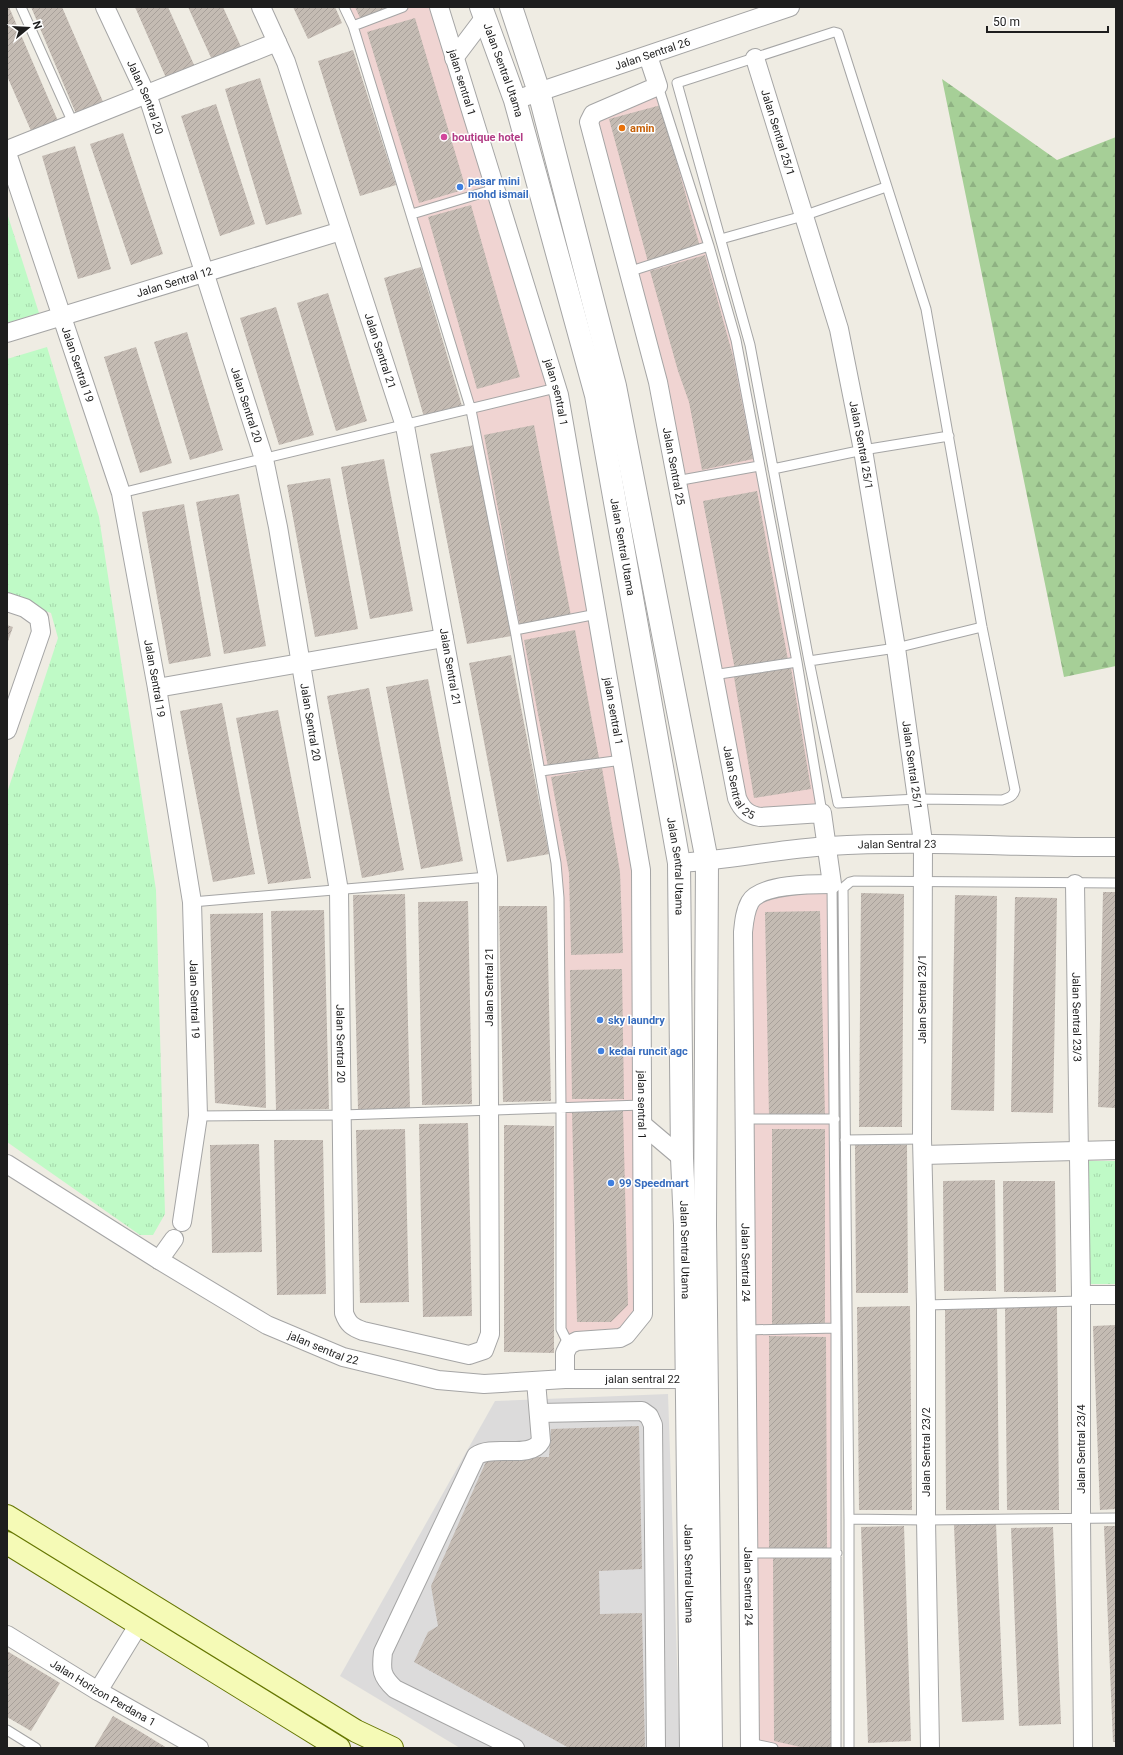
<svg xmlns="http://www.w3.org/2000/svg" width="1123" height="1755" font-family="Roboto,sans-serif">
	<style>
		.residential { fill: #dcdbdb }
		.commercial { fill: #f0d4d2 }
		.forest { fill: url(#forest-firs) }
		.park { fill: url(#park-tufts) }
		.building { fill: url(#building-hatch) }
		.lines { fill: none; stroke-linecap: round; stroke-linejoin: round }
		.service-casing { stroke: #a5a5a5; stroke-width: 11 }
		.minor-casing { stroke: #a5a5a5; stroke-width: 20 }
		.tertiary-casing { stroke: #a5a5a5; stroke-width: 24 }
		.secondary-casing { stroke: #667703; stroke-width: 24 }
		.service { stroke: #fff; stroke-width: 9 }
		.minor { stroke: #fff; stroke-width: 18 }
		.tertiary { stroke: #fff; stroke-width: 22 }
		.secondary { stroke: #f5fab6; stroke-width: 22 }
		.food-dot { fill: #e8710a; stroke: #fff; stroke-width: 1.5 }
		.hotel-dot { fill: #d1479c; stroke: #fff; stroke-width: 1.5 }
		.shop-dot { fill: #3f7fe0; stroke: #fff; stroke-width: 1.5 }
		.labels { text-anchor: middle; dominant-baseline: central; stroke-width: 3; stroke-linejoin: round; paint-order: stroke }
		.street-label { font-size: 11px; fill: #1e1e1e; stroke: #fff }
		.food-label { font-size: 11px; font-weight: bold; fill: #c56008; stroke: #fff; text-anchor: start }
		.hotel-label { font-size: 11px; font-weight: bold; fill: #b23c85; stroke: #fff; text-anchor: start }
		.shop-label { font-size: 11px; font-weight: bold; fill: #366cbe; stroke: #fff; text-anchor: start }
	</style>
	<defs>
		<pattern id="forest-firs" width="22" height="20" patternUnits="userSpaceOnUse"><rect width="22" height="20" fill="#a6cf97"/><path d="M5 1l3.5 6h-7zM16 11l3.5 6h-7z" fill="#8eb182"/></pattern>
		<pattern id="park-tufts" width="24" height="20" patternUnits="userSpaceOnUse"><rect width="24" height="20" fill="#bffac6"/><path d="M3 7l-1-3M5 7V3M7 7l1-3M15 17l-1-3M17 17v-4M19 17l1-3" fill="none" stroke="#a4d6aa"/></pattern>
		<pattern id="building-hatch" width="6" height="6" patternUnits="userSpaceOnUse"><rect width="6" height="6" fill="#c4bbb3"/><path d="M-1 1l2-2M0 6l6-6M5 7l2-2" fill="none" stroke="#a8a09a"/></pattern>
	</defs>
	<rect width="100%" height="100%" fill="#efece3"/>
	<path class="residential" d="M 668,1394 L 680,1748 L 460,1748 L 340,1676 L 495,1401 Z"/>
	<path class="commercial" d="M 340,7 L 444,7 L 523,259 L 647,869 L 649,1318 L 627,1342 L 563,1343 L 559,1338 L 557,1328 L 558,1094 L 555,880 L 510,624 L 466,406 L 349,28 Z
		M 662,89 L 740,341 L 826,808 L 750,822 L 652,383 L 584,116 Z
		M 835,877 L 840,1463 L 839,1748 L 744,1748 L 745,897 Z"/>
	<path class="forest" d="M 942,79 L 1057,160 L 1116,137 L 1116,666 L 1064,677 Z"/>
	<path class="park" d="M 7,213 L 39,313 L 7,323 Z
		M 47,347 L 99,517 L 156,890 L 165,1214 L 153,1235 L 140,1235 L 7,1142 L 7,793 L 58,638 L 51,613 L 7,597 L 7,359 Z
		M 1079,1161 L 1116,1161 L 1116,1284 L 1082,1284 Z"/>
	<path class="building" d="M 7,7 L 9,7 L 58,121 L 32,133 L 7,76 Z
		M 31,7 L 62,7 L 104,104 L 77,116 Z
		M 135,7 L 168,7 L 195,67 L 167,80 Z
		M 188,7 L 223,7 L 242,49 L 213,62 Z
		M 293,7 L 335,7 L 342,23 L 308,39 Z
		M 355,7 L 389,7 L 361,20 Z
		M 415,18 L 466,189 L 419,203 L 367,32 Z
		M 353,50 L 396,185 L 360,196 L 318,61 Z
		M 260,78 L 302,214 L 266,225 L 225,89 Z
		M 216,104 L 255,224 L 220,236 L 181,116 Z
		M 661,105 L 700,247 L 648,262 L 609,119 Z
		M 123,133 L 163,254 L 131,265 L 90,144 Z
		M 75,146 L 111,269 L 78,279 L 42,156 Z
		M 471,205 L 520,377 L 477,389 L 428,217 Z
		M 705,255 L 733,356 L 753,459 L 702,470 L 689,402 L 678,371 L 650,271 Z
		M 421,267 L 462,406 L 424,417 L 384,278 Z
		M 328,293 L 367,421 L 336,431 L 297,303 Z
		M 276,307 L 314,435 L 279,445 L 240,318 Z
		M 187,332 L 223,450 L 190,460 L 154,342 Z
		M 136,347 L 172,463 L 140,473 L 104,357 Z
		M 534,425 L 571,616 L 520,626 L 484,435 Z
		M 474,445 L 511,636 L 467,644 L 430,454 Z
		M 384,459 L 413,611 L 370,619 L 341,467 Z
		M 330,478 L 358,629 L 315,637 L 287,485 Z
		M 757,491 L 788,660 L 735,670 L 703,501 Z
		M 239,494 L 266,646 L 224,654 L 196,502 Z
		M 184,504 L 211,656 L 169,664 L 142,512 Z
		M 7,625 L 13,627 L 7,644 Z
		M 575,630 L 599,758 L 548,767 L 524,640 Z
		M 511,655 L 549,854 L 507,862 L 469,663 Z
		M 791,668 L 811,789 L 754,798 L 734,677 Z
		M 428,679 L 463,861 L 421,869 L 386,687 Z
		M 369,688 L 404,870 L 362,878 L 327,696 Z
		M 222,703 L 255,874 L 213,882 L 180,711 Z
		M 278,710 L 311,878 L 268,884 L 236,718 Z
		M 602,768 L 620,872 L 623,953 L 571,955 L 569,873 L 551,777 Z
		M 1103,892 L 1116,892 L 1116,1108 L 1098,1107 Z
		M 861,893 L 904,894 L 902,1127 L 859,1127 Z
		M 405,894 L 410,1109 L 358,1110 L 353,895 Z
		M 955,895 L 997,896 L 994,1111 L 951,1110 Z
		M 1015,897 L 1057,898 L 1053,1113 L 1011,1112 Z
		M 468,901 L 472,1104 L 422,1105 L 418,902 Z
		M 499,906 L 547,906 L 551,1101 L 503,1102 Z
		M 324,910 L 329,1109 L 276,1110 L 271,911 Z
		M 820,911 L 825,1115 L 769,1116 L 765,912 Z
		M 263,913 L 266,1108 L 215,1103 L 210,914 Z
		M 622,969 L 624,1099 L 572,1099 L 570,970 Z
		M 623,1110 L 628,1305 L 611,1322 L 577,1322 L 572,1111 Z
		M 468,1123 L 472,1316 L 423,1317 L 419,1124 Z
		M 504,1125 L 554,1126 L 554,1353 L 504,1352 Z
		M 405,1129 L 409,1302 L 360,1303 L 356,1130 Z
		M 772,1129 L 825,1129 L 825,1324 L 772,1324 Z
		M 274,1140 L 323,1140 L 326,1294 L 277,1295 Z
		M 259,1144 L 262,1252 L 212,1253 L 210,1145 Z
		M 855,1145 L 907,1145 L 908,1293 L 856,1293 Z
		M 995,1180 L 996,1291 L 944,1291 L 943,1181 Z
		M 1003,1181 L 1055,1181 L 1056,1292 L 1004,1292 Z
		M 910,1306 L 912,1510 L 859,1510 L 857,1307 Z
		M 945,1307 L 997,1307 L 999,1510 L 946,1510 Z
		M 1005,1307 L 1057,1307 L 1059,1510 L 1007,1510 Z
		M 1116,1325 L 1116,1509 L 1100,1510 L 1093,1326 Z
		M 769,1336 L 826,1337 L 827,1549 L 769,1549 Z
		M 639,1426 L 642,1569 L 599,1571 L 600,1614 L 642,1613 L 645,1748 L 569,1748 L 414,1662 L 428,1632 L 438,1626 L 431,1586 L 488,1457 L 549,1457 L 551,1429 Z
		M 996,1523 L 1004,1720 L 962,1722 L 954,1525 Z
		M 904,1526 L 911,1741 L 868,1743 L 861,1527 Z
		M 1104,1526 L 1116,1526 L 1116,1742 L 1113,1742 Z
		M 1053,1527 L 1061,1724 L 1019,1726 L 1011,1528 Z
		M 773,1557 L 831,1557 L 832,1748 L 805,1748 L 774,1741 Z
		M 7,1651 L 60,1683 L 31,1731 L 7,1717 Z
		M 113,1716 L 141,1732 L 167,1748 L 94,1748 Z"/>
	<g class="lines">
		<defs>
			<path id="service" d="M 21,7 L 73,123
				M 344,7 L 353,26 L 471,410 L 515,630 L 556,863 L 559,898 L 561,1107 L 561,1329 L 569,1345
				M 353,26 L 403,7
				M 834,32 L 838,33 L 926,309 L 982,627 L 1015,790 C 1013,797 1008,798 1002,800 L 918,799 L 838,803 L 809,661 L 750,345 L 677,83 Z
				M 658,86 L 709,246 L 736,340 L 797,662 L 822,813
				M 412,214 L 495,189
				M 721,239 L 803,216 L 886,187
				M 628,272 L 709,246
				M 773,469 L 863,450 L 949,436
				M 676,481 L 759,466
				M 121,493 L 556,388
				M 515,630 L 597,614
				M 809,661 L 896,648 L 982,627
				M 713,675 L 797,662
				M 541,771 L 622,760
				M 832,884 L 836,1328 L 836,1748
				M 192,902 L 488,877
				M 198,1116 L 342,1115 L 642,1105
				M 745,1119 L 835,1119
				M 845,1140 L 922,1139
				M 926,1305 L 1081,1301
				M 747,1330 L 836,1328
				M 849,1519 L 926,1520 L 1116,1518
				M 748,1553 L 837,1553
				M 7,1730 L 36,1748
				M 750,1743 L 773,1748
				M 849,1748 L 849,1519 L 843,888 L 850,882 L 854,881 L 1116,883"/>
			<g id="minor">
				<path id="s1" d="M 105,7 L 150,103 L 264,459 L 278,527 L 339,891 L 344,1313 C 348,1324 352,1327 363,1331 L 469,1355 L 484,1350 L 490,1334 L 488,877 L 405,426 L 286,62 L 261,7"/>
				<path id="s2" d="M 439,7 L 559,395 L 641,870 L 643,1314 L 626,1335 L 620,1338 L 577,1341 L 569,1345 L 565,1353 L 565,1379"/>
				<path id="s3" d="M 648,56 L 658,86 L 593,114 L 589,122 L 658,382 L 737,798 C 742,810 748,815 760,817 L 822,813 L 832,884 C 814,884 760,884 750,902 C 745,911 744,922 743,932 L 750,1748"/>
				<path d="M 454,58 L 485,17"/>
				<path id="s4" d="M 755,58 L 839,329 L 863,450 L 896,648 L 923,842 L 922,1139 L 926,1305 L 926,1520 L 930,1748"/>
				<path id="s5" d="M 515,100 L 790,7"/>
				<path d="M 7,150 L 277,42"/>
				<path id="s6" d="M 7,153 L 121,493 L 157,688 L 192,902 L 198,1116 L 182,1222"/>
				<path id="s7" d="M 7,333 L 341,231"/>
				<path d="M 7,602 L 25,608 L 39,618 L 41,632 L 7,730"/>
				<path d="M 157,688 L 444,638"/>
				<path id="s8" d="M 679,863 C 729,860 779,849 829,846 C 925,840 1020,848 1116,847"/>
				<path id="s9" d="M 1075,884 L 1081,1295 L 1081,1518 L 1083,1748"/>
				<path d="M 643,1125 L 682,1158"/>
				<path d="M 923,1155 L 1116,1150"/>
				<path id="s10" d="M 7,1164 L 159,1260 L 267,1325 L 343,1357 L 438,1380 L 484,1384 L 565,1379 L 701,1379"/>
				<path d="M 159,1260 L 174,1239"/>
				<path d="M 1081,1295 L 1116,1295"/>
				<path d="M 539,1413 L 642,1411 L 649,1416 L 653,1425 L 656,1748"/>
				<path id="s11" d="M 7,1635 L 98,1691 L 199,1748"/>
				<path d="M 98,1691 L 139,1624"/>
				<path d="M 515,1748 L 395,1689 C 381,1676 381,1670 383,1652 L 476,1456 C 492,1444 531,1460 541,1441 L 536,1381"/>
			</g>
			<g id="tertiary">
				<path id="s12" d="M 481,7 L 515,100 L 596,395 L 679,863 L 682,1158 L 685,1225 L 691,1748"/>
				<path d="M 511,7 L 539,92 L 615,386 L 707,861 L 705,1225 L 711,1748"/>
			</g>
			<path id="secondary" d="M 7,1516 L 356,1731 L 392,1748
				M 7,1543 L 339,1748"/>
		</defs>
		<use href="#service" class="service-casing"/>
		<use href="#minor" class="minor-casing"/>
		<use href="#tertiary" class="tertiary-casing"/>
		<use href="#secondary" class="secondary-casing"/>
		<use href="#service" class="service"/>
		<use href="#minor" class="minor"/>
		<use href="#tertiary" class="tertiary"/>
		<use href="#secondary" class="secondary"/>
	</g>
	<circle class="food-dot" cx="622" cy="128" r="4"/>
	<circle class="hotel-dot" cx="444" cy="137" r="4"/>
	<g class="shop-dot">
		<circle cx="460" cy="187" r="4"/>
		<circle cx="600" cy="1020" r="4"/>
		<circle cx="601" cy="1051" r="4"/>
		<circle cx="611" cy="1183" r="4"/>
	</g>
	<g class="labels">
		<g class="street-label">
			<text stroke="none"><textPath href="#s5" startOffset="145">Jalan Sentral 26</textPath></text>
			<text stroke="none"><textPath href="#s12" startOffset="67">Jalan Sentral Utama</textPath></text>
			<text stroke="none"><textPath href="#s2" startOffset="79">jalan sentral 1</textPath></text>
			<text stroke="none"><textPath href="#s1" startOffset="99">Jalan Sentral 20</textPath></text>
			<text stroke="none"><textPath href="#s4" startOffset="78">Jalan Sentral 25/1</textPath></text>
			<text stroke="none"><textPath href="#s7" startOffset="175">Jalan Sentral 12</textPath></text>
			<text transform="translate(380 351) rotate(72)">Jalan Sentral 21</text>
			<text stroke="none"><textPath href="#s6" startOffset="223">Jalan Sentral 19</textPath></text>
			<text stroke="none"><textPath href="#s2" startOffset="403">jalan sentral 1</textPath></text>
			<text stroke="none"><textPath href="#s1" startOffset="423">Jalan Sentral 20</textPath></text>
			<text stroke="none"><textPath href="#s4" startOffset="402">Jalan Sentral 25/1</textPath></text>
			<text stroke="none"><textPath href="#s3" startOffset="466">Jalan Sentral 25</textPath></text>
			<text stroke="none"><textPath href="#s12" startOffset="559">Jalan Sentral Utama</textPath></text>
			<text transform="translate(450 667) rotate(80)">Jalan Sentral 21</text>
			<text stroke="none"><textPath href="#s6" startOffset="547">Jalan Sentral 19</textPath></text>
			<text stroke="none"><textPath href="#s2" startOffset="727">jalan sentral 1</textPath></text>
			<text stroke="none"><textPath href="#s1" startOffset="747">Jalan Sentral 20</textPath></text>
			<text stroke="none"><textPath href="#s4" startOffset="726">Jalan Sentral 25/1</textPath></text>
			<text stroke="none"><textPath href="#s3" startOffset="790">Jalan Sentral 25</textPath></text>
			<text stroke="none"><textPath href="#s8" startOffset="219">Jalan Sentral 23</textPath></text>
			<text stroke="none"><textPath href="#s12" startOffset="883">Jalan Sentral Utama</textPath></text>
			<text transform="translate(489 987) rotate(-90)">Jalan Sentral 21</text>
			<text transform="translate(922 999) rotate(-90)">Jalan Sentral 23/1</text>
			<text stroke="none"><textPath href="#s6" startOffset="871">Jalan Sentral 19</textPath></text>
			<text stroke="none"><textPath href="#s9" startOffset="133">Jalan Sentral 23/3</textPath></text>
			<text stroke="none"><textPath href="#s1" startOffset="1071">Jalan Sentral 20</textPath></text>
			<text stroke="none"><textPath href="#s2" startOffset="1123">jalan sentral 1</textPath></text>
			<text stroke="none"><textPath href="#s12" startOffset="1267">Jalan Sentral Utama</textPath></text>
			<text stroke="none"><textPath href="#s3" startOffset="1417">Jalan Sentral 24</textPath></text>
			<text stroke="none"><textPath href="#s10" startOffset="367">jalan sentral 22</textPath></text>
			<text stroke="none"><textPath href="#s10" startOffset="691">jalan sentral 22</textPath></text>
			<text transform="translate(1081 1449) rotate(-90)">Jalan Sentral 23/4</text>
			<text transform="translate(926 1452) rotate(-90)">Jalan Sentral 23/2</text>
			<text stroke="none"><textPath href="#s12" startOffset="1591">Jalan Sentral Utama</textPath></text>
			<text stroke="none"><textPath href="#s3" startOffset="1741">Jalan Sentral 24</textPath></text>
			<text stroke="none"><textPath href="#s11" startOffset="112">Jalan Horizon Perdana 1</textPath></text>
		</g>
		<g class="food-label">
			<text x="630" y="128">amin</text>
		</g>
		<g class="hotel-label">
			<text x="452" y="137">boutique hotel</text>
		</g>
		<g class="shop-label">
			<text x="468" y="181">pasar mini<tspan x="468" dy="13">mohd ismail</tspan></text>
			<text x="608" y="1020">sky laundry</text>
			<text x="609" y="1051">kedai runcit agc</text>
			<text x="619" y="1183">99 Speedmart</text>
		</g>
	</g>
	<rect width="1123" height="1755" fill="none" stroke="#1e1e1e" stroke-width="16"/>
	<g transform="translate(28 28) rotate(72)" stroke="#ffffff" stroke-width="3" paint-order="stroke">
	<path d="M0-3L7 15L0 10L-7 15Z" fill="#1e1e1e"/>
	<text y="-6" font-size="11" font-weight="bold" text-anchor="middle" fill="#1e1e1e">N</text>
	</g>
	<path d="M987 26v6h121v-6" fill="none" stroke="#1e1e1e" stroke-width="2"/>
	<text x="993" y="26" font-size="12" fill="#1e1e1e" stroke="#ffffff" stroke-width="3" paint-order="stroke">50 m</text>
</svg>
